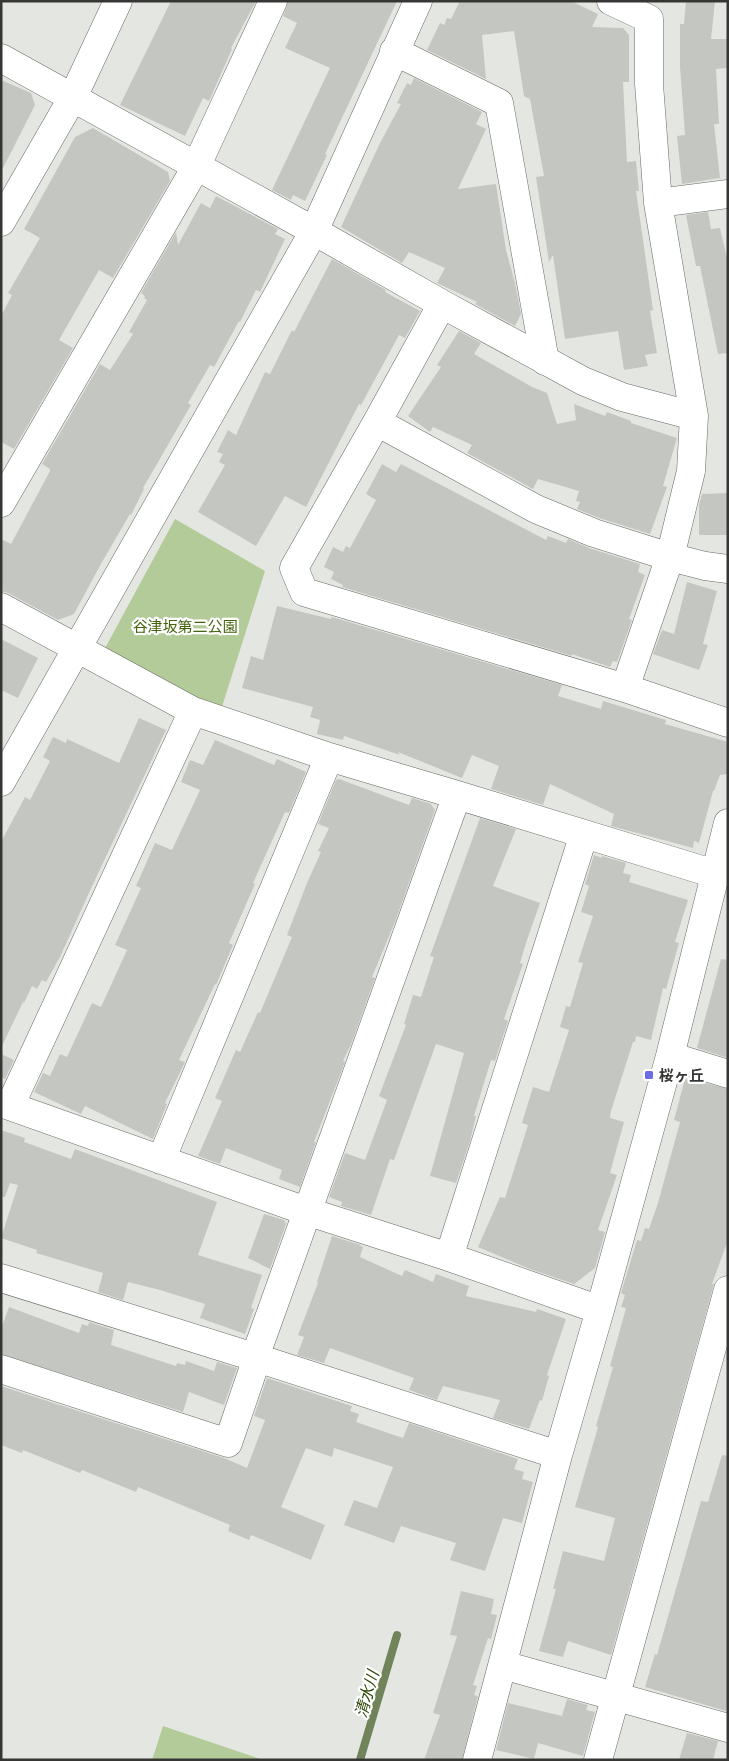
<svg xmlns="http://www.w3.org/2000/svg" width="729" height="1761" font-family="'Exo 2','Noto Sans JP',sans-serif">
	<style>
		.green { fill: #b3cb99 }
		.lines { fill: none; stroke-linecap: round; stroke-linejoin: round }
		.stream { stroke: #70835a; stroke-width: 8 }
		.building { fill: #c4c7c1 }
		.minor-casing { stroke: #676a64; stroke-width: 29 }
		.minor { stroke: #fff; stroke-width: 28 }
		.poi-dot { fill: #6b6de6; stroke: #fff; stroke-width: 2 }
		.labels { text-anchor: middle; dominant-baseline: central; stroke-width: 4.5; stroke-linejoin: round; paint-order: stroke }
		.park-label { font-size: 15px; fill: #44630d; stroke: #fff }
		.poi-label { font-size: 15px; font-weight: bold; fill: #363734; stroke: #fff; text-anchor: start }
		.water-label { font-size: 16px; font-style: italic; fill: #2f4706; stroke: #fff }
	</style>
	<rect width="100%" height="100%" fill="#e4e7e1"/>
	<path class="green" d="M 175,519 L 265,571 L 220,713 L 104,650 Z
		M 163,1726 L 263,1760 L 152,1760 Z"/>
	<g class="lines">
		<path class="stream" d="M 360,1760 L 397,1635"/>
	</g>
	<path class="building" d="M 171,1 L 256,1 L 231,48 L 232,49 L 209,101 L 203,98 L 185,136 L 120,105 Z
		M 288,1 L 397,1 L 325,154 L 327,155 L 305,201 L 293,195 L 291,200 L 272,190 L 330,68 L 285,48 L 297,23 L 283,16 Z
		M 460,1 L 571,1 L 598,14 L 592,27 L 623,28 L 629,35 L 629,82 L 623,82 L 627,162 L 636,161 L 639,191 L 636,191 L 653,310 L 650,311 L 657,353 L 645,355 L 648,366 L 624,370 L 618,331 L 565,339 L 553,255 L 549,262 L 536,177 L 544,176 L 530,99 L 524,96 L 514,31 L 482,35 L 486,79 L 427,50 L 440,23 L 444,25 L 447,18 L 451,19 Z
		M 686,1 L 715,1 L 711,39 L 728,39 L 728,68 L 716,69 L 719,124 L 714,124 L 720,178 L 682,184 L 677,136 L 685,135 L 680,67 L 680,24 L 684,24 Z
		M 414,78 L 482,112 L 476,124 L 486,129 L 458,189 L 496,184 L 506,250 L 515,283 L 521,314 L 515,326 L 475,304 L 477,302 L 437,283 L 445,268 L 409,252 L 402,263 L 341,227 L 380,143 L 401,104 L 397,103 L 407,83 L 411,85 Z
		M 1,80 L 31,93 L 35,105 L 1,172 Z
		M 93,128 L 168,172 L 170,181 L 113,278 L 99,270 L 59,340 L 73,348 L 14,449 L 1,442 L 1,316 L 12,295 L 8,293 L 40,238 L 24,229 L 75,137 Z
		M 216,196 L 278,229 L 275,234 L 285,239 L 260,292 L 256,290 L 240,322 L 239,321 L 214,367 L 210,365 L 188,403 L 191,405 L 143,488 L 144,489 L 131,515 L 130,514 L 102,562 L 74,614 L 58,620 L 8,593 L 1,591 L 1,539 L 11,544 L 50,471 L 50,469 L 42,464 L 100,364 L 110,370 L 133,334 L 129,332 L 147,300 L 144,298 L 145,296 L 141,293 L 176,232 L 178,245 L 201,203 L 210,208 Z
		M 708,212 L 711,229 L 720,228 L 728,263 L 728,353 L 718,354 L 700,266 L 696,266 L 686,215 Z
		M 332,259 L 386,290 L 385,292 L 420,311 L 405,338 L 399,335 L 361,405 L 359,404 L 306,507 L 285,496 L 256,546 L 198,512 L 225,465 L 219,462 L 223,454 L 217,452 L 228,430 L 236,435 L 265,372 L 270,374 L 292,330 L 294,332 Z
		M 459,331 L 481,343 L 474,354 L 532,387 L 547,393 L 557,424 L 576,420 L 574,404 L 605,416 L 607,412 L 631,421 L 631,423 L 677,438 L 663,486 L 667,487 L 650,534 L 599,518 L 577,509 L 580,502 L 576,501 L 579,491 L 538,479 L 533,489 L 467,453 L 472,445 L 433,427 L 430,432 L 408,416 L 441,367 L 437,365 Z
		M 382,464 L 396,472 L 401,464 L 546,540 L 548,536 L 566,543 L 568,539 L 589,548 L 640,564 L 638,572 L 645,575 L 629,619 L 632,620 L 617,662 L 613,661 L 610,667 L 572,654 L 572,656 L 342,587 L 343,585 L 331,579 L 334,572 L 324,567 L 333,547 L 343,552 L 346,546 L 350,548 L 376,500 L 366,494 Z
		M 728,493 L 728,535 L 699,535 L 699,505 L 702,494 Z
		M 687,582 L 717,591 L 703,644 L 708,645 L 699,670 L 653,654 L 662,630 L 674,634 Z
		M 277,606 L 331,619 L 332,617 L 562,685 L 558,696 L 601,709 L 603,701 L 666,720 L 665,724 L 728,742 L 728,774 L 720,775 L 714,791 L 713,791 L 699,843 L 694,841 L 693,848 L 611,826 L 614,814 L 550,784 L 543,805 L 491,789 L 499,766 L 472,755 L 462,778 L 398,752 L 400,755 L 344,736 L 343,740 L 317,734 L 320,720 L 310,717 L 313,707 L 242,688 L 251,656 L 263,660 Z
		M 1,639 L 38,658 L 18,698 L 1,690 Z
		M 139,718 L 166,730 L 93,884 L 60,957 L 46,982 L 42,980 L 37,989 L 32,986 L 24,1003 L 23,1002 L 1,1048 L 1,842 L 25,797 L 30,800 L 50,761 L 43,757 L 53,737 L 66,743 L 67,739 L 119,763 Z
		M 215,740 L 274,765 L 277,759 L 306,772 L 289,813 L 285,812 L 253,883 L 255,884 L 229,943 L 233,945 L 216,985 L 215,984 L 179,1060 L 185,1062 L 165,1103 L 167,1104 L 153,1139 L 85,1106 L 81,1114 L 34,1092 L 43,1073 L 50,1076 L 60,1054 L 67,1057 L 92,1003 L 101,1007 L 127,950 L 115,945 L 141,888 L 136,886 L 155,843 L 172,850 L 200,790 L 181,782 L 190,760 L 203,765 Z
		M 339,779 L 409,805 L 412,798 L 431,804 L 435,810 L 395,922 L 372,977 L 375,978 L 352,1042 L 343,1061 L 345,1062 L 314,1142 L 316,1142 L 300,1187 L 279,1179 L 282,1170 L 226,1148 L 220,1164 L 198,1156 L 222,1101 L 215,1098 L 236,1050 L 240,1052 L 258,1012 L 260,1013 L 292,937 L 287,935 L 307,883 L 321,852 L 318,851 L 329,828 L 318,824 L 336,780 Z
		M 480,818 L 516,829 L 493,886 L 540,903 L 527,940 L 520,963 L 523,964 L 504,1019 L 508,1021 L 495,1061 L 491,1060 L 474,1116 L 476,1116 L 470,1141 L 456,1183 L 430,1176 L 464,1053 L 436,1044 L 394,1160 L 390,1159 L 371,1215 L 341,1206 L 342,1202 L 329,1197 L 345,1153 L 365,1160 L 387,1100 L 379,1096 L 406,1025 L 404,1024 L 413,995 L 421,997 L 434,957 L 430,956 Z
		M 594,855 L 602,858 L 602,856 L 626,863 L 623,873 L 631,875 L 629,882 L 688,900 L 675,942 L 679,943 L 666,989 L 663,988 L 651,1040 L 636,1036 L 635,1042 L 633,1042 L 611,1111 L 610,1118 L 624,1122 L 610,1173 L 617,1175 L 598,1230 L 605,1232 L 595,1268 L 574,1284 L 530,1269 L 478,1247 L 500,1197 L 505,1198 L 528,1125 L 522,1123 L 533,1087 L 549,1092 L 569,1030 L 560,1027 L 566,1006 L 570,1007 L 583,963 L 578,962 L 593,916 L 581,912 L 589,886 L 585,884 Z
		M 721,959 L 728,960 L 728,1058 L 697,1048 Z
		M 1,1054 L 14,1060 L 5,1079 L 1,1077 Z
		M 685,1079 L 689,1080 L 690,1079 L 728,1089 L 728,1240 L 712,1284 L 714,1284 L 611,1655 L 568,1641 L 563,1657 L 539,1651 L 556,1589 L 553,1589 L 563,1551 L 604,1561 L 615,1518 L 575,1507 L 598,1427 L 596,1426 L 613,1367 L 610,1366 L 626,1308 L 621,1307 L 625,1295 L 621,1293 L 637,1240 L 641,1241 L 645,1228 L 649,1229 L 658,1203 L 680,1122 L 674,1120 Z
		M 1,1130 L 25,1138 L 24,1142 L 71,1159 L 75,1149 L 217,1202 L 198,1255 L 262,1275 L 251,1308 L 254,1309 L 245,1334 L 200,1318 L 205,1304 L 160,1290 L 128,1282 L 123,1300 L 98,1292 L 103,1273 L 36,1253 L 37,1250 L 1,1238 L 18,1185 L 10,1183 L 5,1197 L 1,1197 Z
		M 264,1214 L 284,1220 L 286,1224 L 270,1269 L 248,1258 Z
		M 332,1236 L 361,1245 L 360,1246 L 363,1247 L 360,1257 L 402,1276 L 405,1270 L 433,1282 L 436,1274 L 469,1286 L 466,1296 L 536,1312 L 537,1309 L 566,1319 L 547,1375 L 549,1376 L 542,1401 L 540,1400 L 529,1429 L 493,1418 L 500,1400 L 443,1386 L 437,1400 L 409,1390 L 414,1378 L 330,1348 L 324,1363 L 297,1355 L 304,1337 L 298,1335 L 318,1283 L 317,1282 Z
		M 9,1307 L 79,1333 L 82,1324 L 88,1326 L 89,1322 L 114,1330 L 111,1345 L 176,1366 L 177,1363 L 185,1365 L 186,1361 L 214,1371 L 217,1362 L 237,1368 L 224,1405 L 189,1392 L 183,1412 L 1,1354 L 1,1329 Z
		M 267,1378 L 352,1406 L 350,1411 L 359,1414 L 356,1422 L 403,1438 L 409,1423 L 518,1459 L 514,1469 L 524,1472 L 522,1479 L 533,1482 L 522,1523 L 503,1518 L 485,1571 L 450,1560 L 456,1543 L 401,1526 L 394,1543 L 344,1525 L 354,1500 L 377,1508 L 393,1467 L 334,1448 L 332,1457 L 306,1448 L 281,1507 L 325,1525 L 311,1560 L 251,1535 L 249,1540 L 228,1531 L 230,1525 L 138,1487 L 136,1492 L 82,1470 L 80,1473 L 23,1450 L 22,1453 L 1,1445 L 1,1386 L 224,1458 L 247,1468 L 265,1420 L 254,1416 Z
		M 722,1455 L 728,1456 L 728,1703 L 726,1711 L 645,1687 L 655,1654 L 657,1655 L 701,1501 L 708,1502 Z
		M 461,1591 L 494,1599 L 491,1614 L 497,1615 L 491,1639 L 488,1638 L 473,1685 L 477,1686 L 474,1695 L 478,1696 L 462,1760 L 424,1760 L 440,1715 L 433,1713 L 457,1636 L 450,1635 Z
		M 567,1699 L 588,1705 L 586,1710 L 595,1712 L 583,1756 L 538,1743 L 534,1759 L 496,1750 L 508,1703 L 562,1716 Z
		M 687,1733 L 718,1741 L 713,1760 L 679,1760 Z"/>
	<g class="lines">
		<defs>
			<path id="minor" d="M 611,1 L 649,19 L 649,84 L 658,203 L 694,416 L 691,471 L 670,557 L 625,688
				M 394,51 L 499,103 L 545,361
				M 1,58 L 314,231 L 442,304 L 583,381 L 622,397 L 694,416
				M 658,203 L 728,194
				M 1,222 L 73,97 L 118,1
				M 442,304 L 377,422 L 294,568 L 304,592 L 625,688 L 728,723
				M 377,422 L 536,509 L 594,533 L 670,557 L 705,566 L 728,569
				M 1,503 L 196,167 L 273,1
				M 1,607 L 193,711 L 329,757 L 457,795 L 715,874
				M 1,782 L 314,231 L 418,1
				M 670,1056 L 728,1074
				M 1,1103 L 306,1211 L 449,1257 L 600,1310
				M 10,1106 L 193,711
				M 161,1160 L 329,757
				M 449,1257 L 584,834
				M 1,1278 L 257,1358 L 558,1455
				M 255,1357 L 457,795
				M 1,1369 L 228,1443 L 257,1358
				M 503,1665 L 728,1728
				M 477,1760 L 558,1455 L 600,1310 L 670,1056 L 728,823
				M 598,1760 L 728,1290"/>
		</defs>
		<use href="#minor" class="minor-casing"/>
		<use href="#minor" class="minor"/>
	</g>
	<rect class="poi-dot" x="644" y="1070" width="10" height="10" rx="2.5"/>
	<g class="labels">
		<g class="park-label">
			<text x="185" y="626">谷津坂第二公園</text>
		</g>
		<g class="poi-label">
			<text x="659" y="1075">桜ヶ丘</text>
		</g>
		<g class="water-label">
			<text transform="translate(366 1694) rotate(-74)">清水川</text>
		</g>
	</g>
	<rect width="729" height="1761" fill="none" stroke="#363734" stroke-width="5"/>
</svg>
